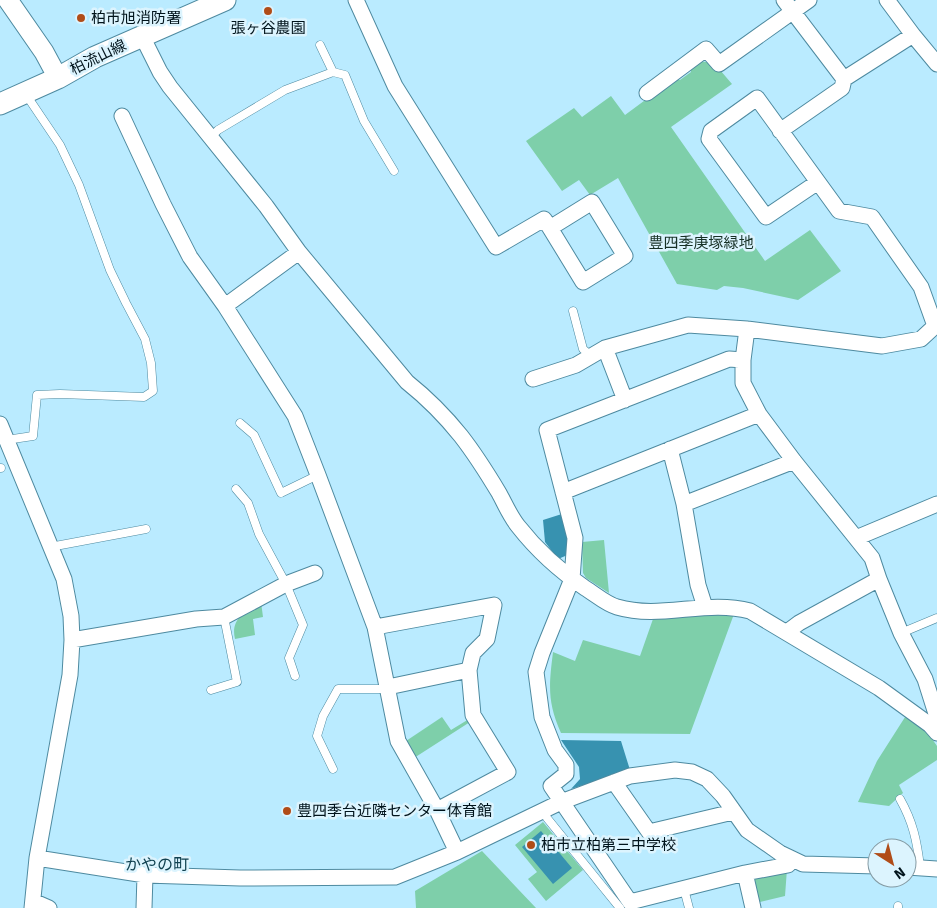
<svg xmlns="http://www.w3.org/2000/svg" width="937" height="908" font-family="Signika,'Noto Sans JP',sans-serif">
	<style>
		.green { fill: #7ecfaa }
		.water { fill: #3792b0 }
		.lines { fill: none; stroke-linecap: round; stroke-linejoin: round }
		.service-casing { stroke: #4e8aa0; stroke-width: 9 }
		.minor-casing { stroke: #4e8aa0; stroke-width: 17 }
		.tertiary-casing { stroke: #4e8aa0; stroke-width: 21 }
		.secondary-casing { stroke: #4e8aa0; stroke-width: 23 }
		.service { stroke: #fff; stroke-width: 8 }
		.minor { stroke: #fff; stroke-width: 15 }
		.tertiary { stroke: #fff; stroke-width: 19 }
		.secondary { stroke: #fff; stroke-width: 21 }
		.poi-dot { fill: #b04c18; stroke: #dcf4fe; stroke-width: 2 }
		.labels { text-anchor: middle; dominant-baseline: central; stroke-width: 5; stroke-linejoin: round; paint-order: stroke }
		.poi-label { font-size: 15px; fill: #00131b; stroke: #dcf4fe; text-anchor: start }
		.street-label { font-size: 15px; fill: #00131b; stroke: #dcf4fe }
		.park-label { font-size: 15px; fill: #173025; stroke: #dcf4fe }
		.neighbourhood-label { font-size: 16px; fill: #114251; stroke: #dcf4fe }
	</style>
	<rect width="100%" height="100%" fill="#baebff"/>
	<path class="green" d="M 698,61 L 714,63 L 732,84 L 671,127 L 765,261 L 810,230 L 841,271 L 798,300 L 743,288 L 724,286 L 717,290 L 677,284 L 618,178 L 590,195 L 579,180 L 562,191 L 526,141 L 574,108 L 582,117 L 611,96 L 625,115 L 675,78 L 680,80 L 691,72 L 691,67 Z
		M 604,540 L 609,593 L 586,578 L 583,573 L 582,542 Z
		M 261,602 L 263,617 L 253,619 L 255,635 L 235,639 C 230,618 246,612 261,602 Z
		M 710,613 L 734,614 L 690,734 L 561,733 C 547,702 549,685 553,652 L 575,661 L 583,640 L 640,656 L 653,619 Z
		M 907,714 L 930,736 L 937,746 L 937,760 L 899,785 L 903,793 L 889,806 L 858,802 L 877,761 Z
		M 442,717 L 451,730 L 469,719 L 470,722 L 414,758 L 406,741 Z
		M 543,822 L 583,870 L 546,901 L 528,879 L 537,872 L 515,845 Z
		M 482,851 L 536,908 L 416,908 L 415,891 Z
		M 787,869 L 785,896 L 756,903 L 751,882 L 757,874 Z"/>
	<path class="water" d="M 565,513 L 570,554 L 558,559 L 545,542 L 543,520 Z
		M 561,740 L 621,741 L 630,770 L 571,789 L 580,779 L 579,767 Z
		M 541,831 L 572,868 L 553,884 L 522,847 Z"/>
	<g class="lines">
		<defs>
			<path id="service" d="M 333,72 L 345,75 L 364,121 L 394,171
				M 211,137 L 218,130 L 285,90 L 333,72 L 320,45
				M 573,311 L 583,349 L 591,356
				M 240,423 L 254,435 L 281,493 L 318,475
				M 6,440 L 33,436 L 37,395 L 60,394 L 144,397 L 153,391 L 151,363 L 145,339 L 126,303 L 110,270 L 79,185 L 60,145 L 29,99
				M 0,468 L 1,468
				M 236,489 L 248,503 L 259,534 L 286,584 L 303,625 L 289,658 L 295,676
				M 50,547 L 146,529
				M 901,633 L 937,618
				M 211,690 L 237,682 L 224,617
				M 333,769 L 317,736 L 323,716 L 338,689 L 380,689 L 388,687
				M 900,799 C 913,822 917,841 920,867
				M 544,810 L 547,818 L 620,908
				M 684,889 L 689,908
				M 898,906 L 898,908"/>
			<path id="minor" d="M 356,0 L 395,86 L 496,247 L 544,219 L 550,228 L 583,282 L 625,256 L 592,202 L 550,228
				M 784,0 L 844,79 L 913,35 L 937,64
				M 887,0 L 913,35
				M 142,36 L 160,72 L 170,87 L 266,206 L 299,252 L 407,382 C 427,398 445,416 461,436 C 475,454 487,473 499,493 C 505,504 510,516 518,526 C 536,549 560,571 585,588 C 595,594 606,604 617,607 C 661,620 706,599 750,611 L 879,688 L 930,725 L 937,733
				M 647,93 L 706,49 L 719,64 L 809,0
				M 122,116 L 163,204 L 190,257 L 225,306 L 295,416 L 318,475 L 375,627 L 398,741 L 437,810 L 457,852
				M 780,131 L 842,88 L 844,79
				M 225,306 L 299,252
				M 747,329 L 743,360 L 743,383 L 759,414 L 794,461 L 872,558 L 879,579 L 901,633 L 925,679 L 937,717
				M 605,348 L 625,400
				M 743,360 L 729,359 L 547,430 L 575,538 L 572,579 L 542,653 L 536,672 L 542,717 L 555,750 L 566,765 L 566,774 L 551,786 L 630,902 L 745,873 L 788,865 L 792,860
				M 533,379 L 576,365 L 605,348 L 688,325 L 747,329 L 882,346 L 921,339 L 935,326 L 921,287 L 872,217 L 839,211 L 757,98 L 711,131 L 709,139 L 766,217 L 818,182
				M 0,424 L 64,579 L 71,616 L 72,640 L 70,675 L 37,858 L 32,908
				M 670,449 L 684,504 L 794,461
				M 563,492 L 759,414
				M 684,504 L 698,585 L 705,607
				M 856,538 L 937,504
				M 375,627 L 494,605 L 487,639 L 473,653 L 469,670 L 473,715 L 508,772 L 437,810
				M 787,632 L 799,623 L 879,579
				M 72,640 L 196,619 L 224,617 L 286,584 L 315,573
				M 388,687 L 469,670
				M 614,782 L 649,832 L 733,812
				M 37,858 L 145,875 L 240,878 L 395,877 L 457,852 L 561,802 L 630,776 L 675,770 L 692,772 L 707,779 L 723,796 L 747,830 L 780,853 L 803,864 L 877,866
				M 907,867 L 937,869
				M 745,873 L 753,908
				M 33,901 L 49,908
				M 144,908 L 145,875"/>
			<path id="tertiary" d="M 8,0 L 44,52 L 58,78"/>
			<path id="secondary" d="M 0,104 L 58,78 L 95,57 L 225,0"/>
		</defs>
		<use href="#service" class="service-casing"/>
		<use href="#minor" class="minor-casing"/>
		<use href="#tertiary" class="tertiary-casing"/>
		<use href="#secondary" class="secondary-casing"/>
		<use href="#service" class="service"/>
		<use href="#minor" class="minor"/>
		<use href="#tertiary" class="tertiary"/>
		<use href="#secondary" class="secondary"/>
	</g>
	<g class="poi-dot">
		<circle cx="268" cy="11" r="5"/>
		<circle cx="81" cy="18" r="5"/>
		<circle cx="287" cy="811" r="5"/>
		<circle cx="531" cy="845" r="5"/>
	</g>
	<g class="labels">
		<g class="poi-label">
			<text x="91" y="18">柏市旭消防署</text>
			<text x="268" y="28" text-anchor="middle">張ヶ谷農園</text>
			<text x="297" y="811">豊四季台近隣センター体育館</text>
			<text x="541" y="845">柏市立柏第三中学校</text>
		</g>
		<g class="street-label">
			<text transform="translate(98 57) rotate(-26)">柏流山線</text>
		</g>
		<g class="park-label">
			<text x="701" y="243">豊四季庚塚緑地</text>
		</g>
		<g class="neighbourhood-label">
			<text x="157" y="865">かやの町</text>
		</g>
	</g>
	<g transform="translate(892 863) rotate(144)"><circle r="24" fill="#dcf4fe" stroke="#849aa3"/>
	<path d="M0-4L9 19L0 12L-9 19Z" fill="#b04c18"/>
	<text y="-8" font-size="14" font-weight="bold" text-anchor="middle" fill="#00131b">N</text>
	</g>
</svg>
